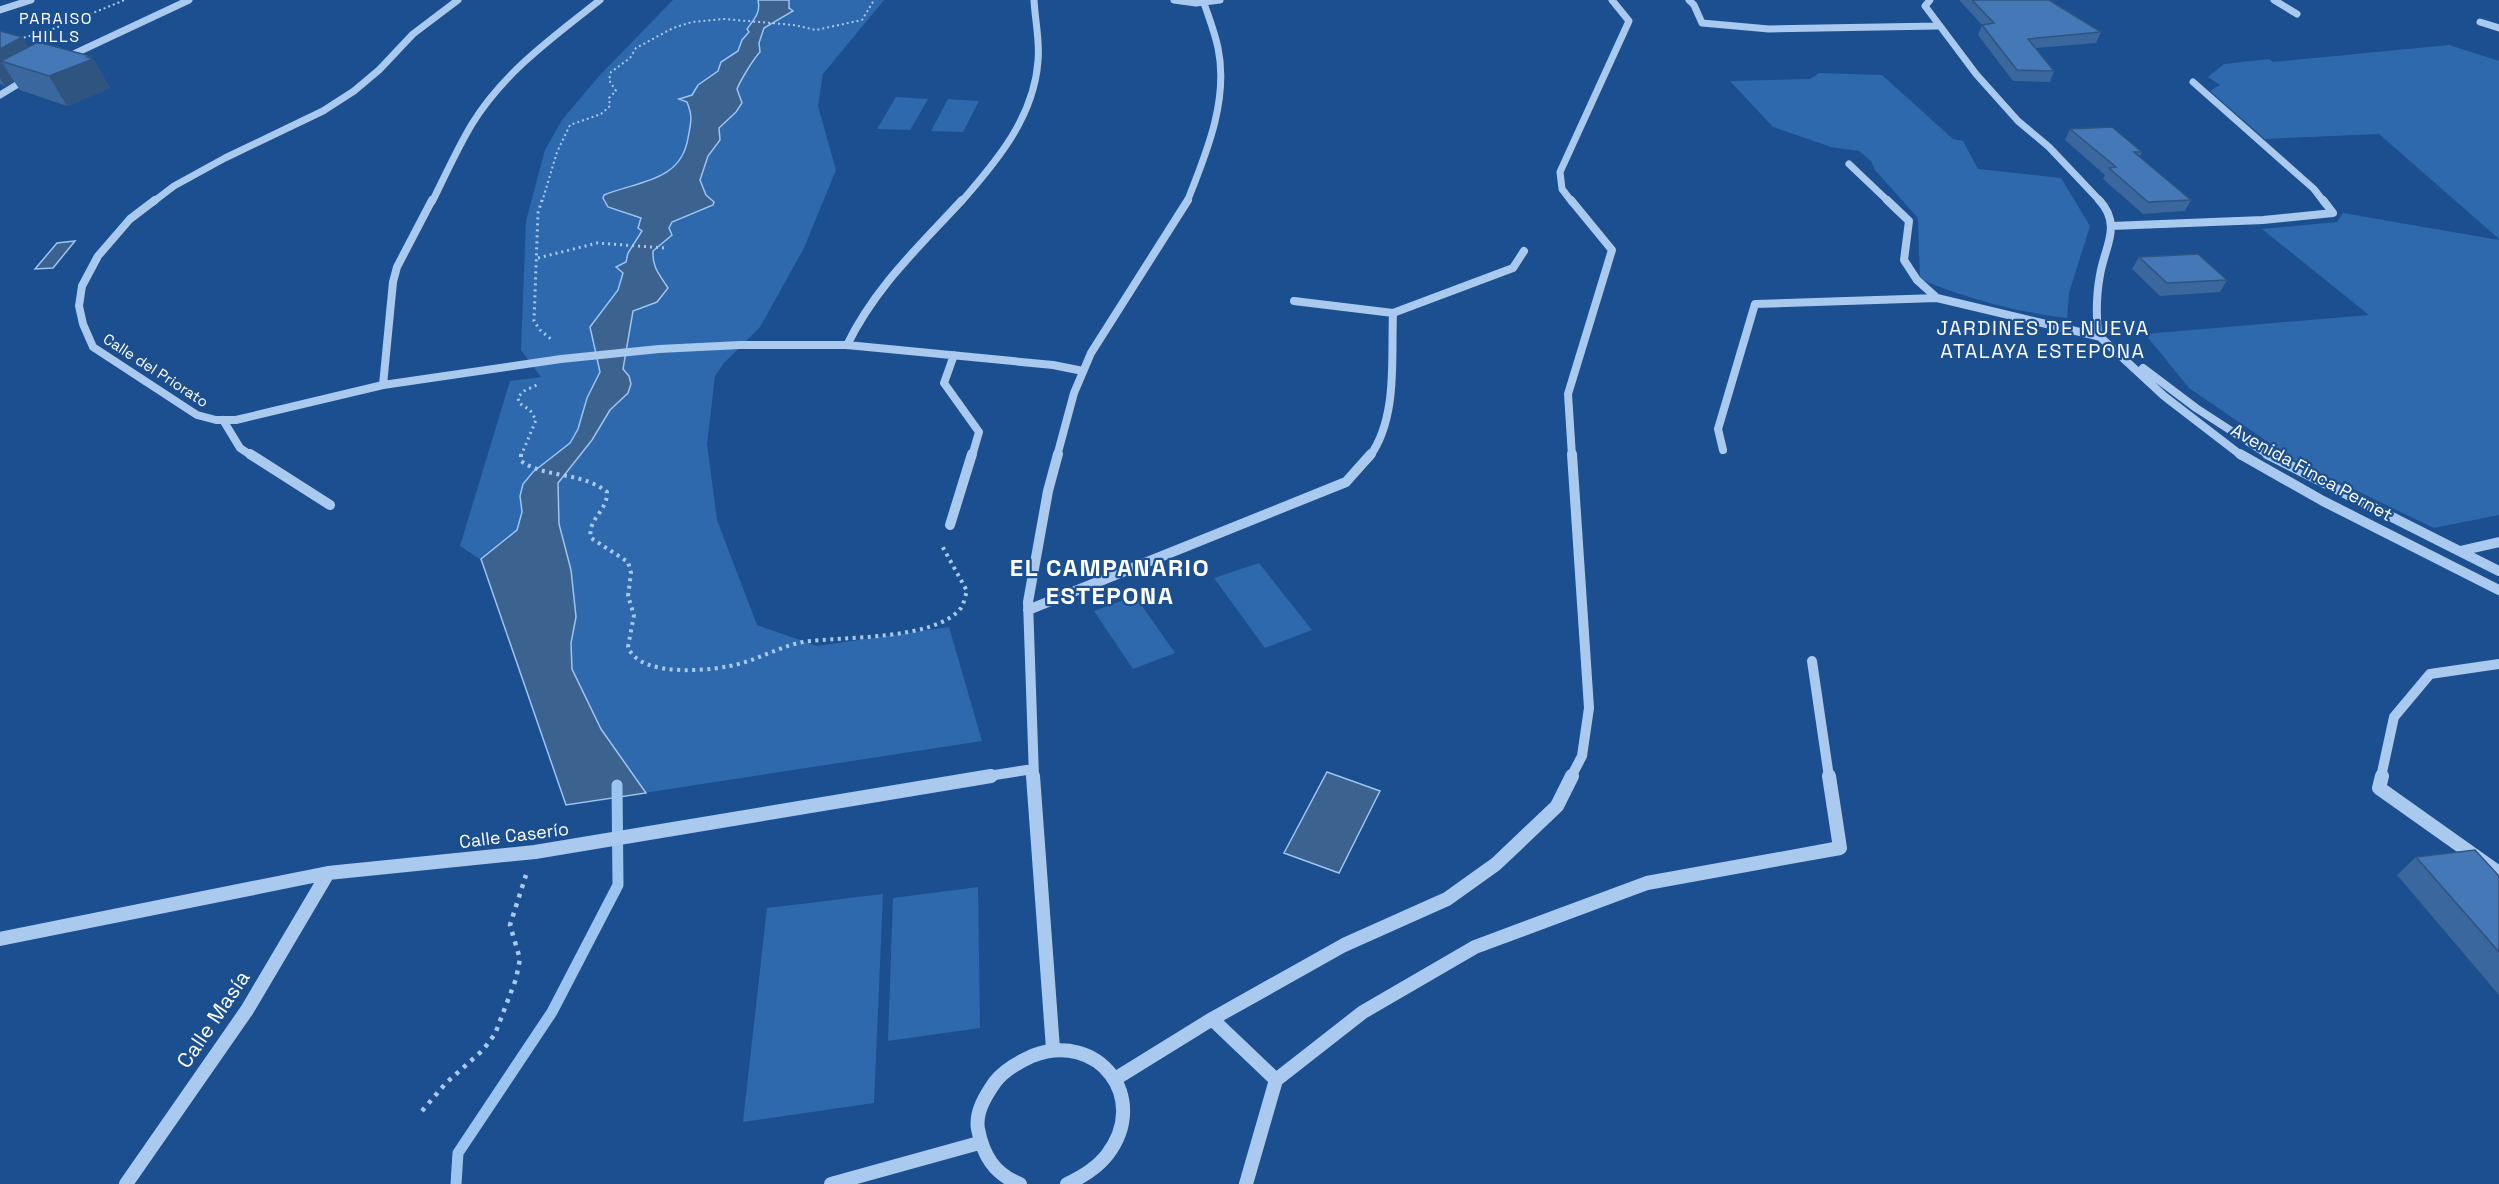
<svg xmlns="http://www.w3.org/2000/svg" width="2499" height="1184" font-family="'Space Grotesk',sans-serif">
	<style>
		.green { fill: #2e69ad }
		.water { fill: #3c6290; stroke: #9cc4f0; stroke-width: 1.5 }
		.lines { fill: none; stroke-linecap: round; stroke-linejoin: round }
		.stream { stroke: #9cc4f0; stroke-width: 11 }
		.path-far3 { stroke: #a9c9ee; stroke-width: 2; stroke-dasharray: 2 3; stroke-linecap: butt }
		.path-far2 { stroke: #a9c9ee; stroke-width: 3; stroke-dasharray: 2 4; stroke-linecap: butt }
		.path-far1 { stroke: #a9c9ee; stroke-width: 4; stroke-dasharray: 3 4.5; stroke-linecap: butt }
		.path { stroke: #a9c9ee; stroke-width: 4.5; stroke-dasharray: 4 6; stroke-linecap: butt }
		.minor-far3 { stroke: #a9c9ee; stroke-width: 7 }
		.minor-far2 { stroke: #a9c9ee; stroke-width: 8 }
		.minor-far1 { stroke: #a9c9ee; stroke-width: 10 }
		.minor { stroke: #a9c9ee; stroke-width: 14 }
		.wall { fill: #3a679d }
		.shaded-wall { fill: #305480 }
		.building { fill: #4478b7; stroke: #305480; stroke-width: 1.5 }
		.labels { text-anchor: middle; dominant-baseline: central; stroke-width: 4.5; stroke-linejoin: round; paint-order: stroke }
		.far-street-label { font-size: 15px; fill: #fff; stroke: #1b4f8f }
		.far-neighbourhood-label { font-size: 16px; letter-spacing: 1.5px; fill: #fff; stroke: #1b4f8f }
		.street-label { font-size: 18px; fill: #fff; stroke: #1b4f8f }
		.neighbourhood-label { font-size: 20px; letter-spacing: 1.5px; fill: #fff; stroke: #1b4f8f }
		.near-street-label { font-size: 21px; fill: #fff; stroke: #1b4f8f }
		.district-label { font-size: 24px; font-weight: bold; letter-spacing: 1.5px; fill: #fff; stroke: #1b4f8f }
	</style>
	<rect width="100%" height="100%" fill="#1b4f8f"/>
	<path class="green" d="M 673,0 L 884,0 L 823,74 L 818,106 L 836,170 L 804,248 L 760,327 L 724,363 L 715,376 L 707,444 L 717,520 L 757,625 L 817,646 L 949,627 L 982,741 L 566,805 L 481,560 L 460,546 L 510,381 L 541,377 L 521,350 L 526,221 L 545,150 L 562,120 L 599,76 Z
		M 2449,45 L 2499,61 L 2499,239 L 2379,134 L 2265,139 L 2210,91 L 2220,85 L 2208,77 L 2224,64 L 2269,59 L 2273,62 Z
		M 1819,73 L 1882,75 L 1953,139 L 1963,141 L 1978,169 L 2061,178 L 2090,226 L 2069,293 L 2067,318 C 2016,312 1968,299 1920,279 L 1918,218 L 1875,170 L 1871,161 L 1859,151 L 1831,147 L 1773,127 L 1730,81 L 1810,79 Z
		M 896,97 L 928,99 L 910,130 L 877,129 Z
		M 948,99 L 979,101 L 963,132 L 931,131 Z
		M 2343,213 L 2499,240 L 2499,515 L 2434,528 L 2297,462 L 2189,388 L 2145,334 L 2369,315 L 2262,229 L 2337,222 Z
		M 1259,563 L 1312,630 L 1265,648 L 1214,578 Z
		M 1135,596 L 1175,653 L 1133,669 L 1094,611 Z
		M 978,887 L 980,1028 L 888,1041 L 893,898 Z
		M 883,894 L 874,1103 L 743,1122 L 767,908 Z"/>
	<path class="water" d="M 758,0 L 789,0 L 789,8 L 793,11 L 764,28 L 759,43 L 760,52 C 754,58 740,81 737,89 L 742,103 L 736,112 L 719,128 L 720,140 L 708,156 L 700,180 L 706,195 L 714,202 L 713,205 L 672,222 L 669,228 L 672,235 L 653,251 C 652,268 660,275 668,288 L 657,302 L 633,311 L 623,369 L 629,376 L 631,384 L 628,393 L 610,410 L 592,440 L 558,483 L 559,524 L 571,570 L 576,617 L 571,643 L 572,669 L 601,729 L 646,793 L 566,805 L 481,559 L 517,530 L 522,512 L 520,496 L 523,484 L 533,472 L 570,443 L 578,429 L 587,398 L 600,372 L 590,327 L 618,290 L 623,273 L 616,267 L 626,262 L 628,253 L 642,231 L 638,228 L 641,218 L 608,207 L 603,198 L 604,195 C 638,181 681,182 688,138 C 691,122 693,117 687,102 L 679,99 L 692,95 L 698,85 L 718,71 L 721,62 L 738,51 L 742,40 L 749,32 L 747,29 C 754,19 761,13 758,0 Z
		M 75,241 L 53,268 L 35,269 L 57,243 Z
		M 1327,772 L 1380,791 L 1339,873 L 1284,853 Z"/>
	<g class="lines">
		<path class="stream" d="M 456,1184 L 458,1153 L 552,1012 L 618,885 L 617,785"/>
		<path class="path-far3" d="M 19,39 L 53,29 L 125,0
			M 542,202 L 557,152 L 570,125 L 601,114 L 610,106 L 609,98 L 616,91 L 609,80 L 611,72 L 630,58 L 636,48 L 673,28 L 692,22 L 724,19 L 794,25 L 816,30 L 862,20 L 874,0"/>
		<path class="path-far2" d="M 542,200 L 538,213 L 534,321 L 540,330 L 552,340
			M 538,258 L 597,243 L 665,248
			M 521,456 L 536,420 L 530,410 L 519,403 L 518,397 L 524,391 L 539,384"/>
		<path class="path-far1" d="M 521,454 L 521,461 C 547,479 581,471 607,492 C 608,511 587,519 591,538 L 628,562 L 631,573 L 628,596 L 634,615 L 628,647 C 640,679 716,671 742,663 C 763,657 782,646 803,642 C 842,636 935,641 961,608 C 964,604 965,596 967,591 L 941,544"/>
		<path class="path" d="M 422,1111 L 446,1083 L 483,1050 L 495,1034 L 516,979 L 520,959 L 510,925 L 526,875"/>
		<path class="minor-far3" d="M 1174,0 L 1196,3 L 1220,0
			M 1689,0 L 1694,5 L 1702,23 L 1769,29 L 1937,26
			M 1930,0 L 1925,6 L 1976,74 L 2018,121 L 2049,147 L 2101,202
			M 2274,0 L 2297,14
			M 0,10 L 31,0
			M 2480,22 L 2499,28
			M 63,59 L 189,0
			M 2193,82 L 2314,189 L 2324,202
			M 0,95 L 28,78
			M 1849,164 L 1889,202
			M 153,202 L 174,186 L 225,158 L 323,111 L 354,91 L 379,70 L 413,34 L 458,0
			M 432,202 C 445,176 457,149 472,124 C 503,73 554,36 600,0
			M 961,202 C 997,161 1034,117 1038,61 C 1040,41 1035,20 1034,0
			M 1187,202 C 1206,154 1229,100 1218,48 C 1215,33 1209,18 1204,3
			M 1572,202 L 1562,189 L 1560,172 L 1629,21 L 1612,0"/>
		<path class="minor-far2" d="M 155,200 L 130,219 L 98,256 L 82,286 L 79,306 L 83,324 L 93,347 L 197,415 L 216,420 L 236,420 L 383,385 L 561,359 L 659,349 L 740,345 L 847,345 L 1053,365 L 1083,371
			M 1571,200 L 1612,250 L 1568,394 L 1572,456
			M 1887,200 L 1909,221 L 1904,260 L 1917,280 L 1937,298 L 2101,337
			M 2099,200 C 2123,225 2104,248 2100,275 C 2096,296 2096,314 2098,335 L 2164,396 L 2242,456
			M 2111,226 L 2263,220 L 2333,213 L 2323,200
			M 1294,301 L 1393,313 L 1513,268 L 1524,251
			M 847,345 C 876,286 918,248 962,200
			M 954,355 L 944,383 L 979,432 L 972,456
			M 2143,368 L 2196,408 L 2270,456
			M 383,385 L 393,282 L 397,267 L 432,200
			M 223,420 L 240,448 L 252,456
			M 1723,450 L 1718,429 L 1755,304 L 1937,298
			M 1057,456 L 1074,393 L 1091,353 L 1188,200
			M 1370,456 C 1398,417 1391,358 1393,313"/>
		<path class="minor-far1" d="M 250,454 L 330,505
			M 2240,454 L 2323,501 L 2499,590
			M 2267,454 L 2499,571
			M 950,525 L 972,454
			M 2460,551 L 2499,542
			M 1028,610 L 1346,482 L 1371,454
			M 1812,661 L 1829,777
			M 982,777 L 1033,769
			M 1034,777 L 1028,602 L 1048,491 L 1058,454
			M 1571,777 L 1582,756 L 1589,708 L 1572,454
			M 2381,777 L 2394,717 L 2430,674 L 2499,664"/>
		<path class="minor" d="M 1033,776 L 1053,1049
			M 2382,776 L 2379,788 L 2499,873
			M 0,939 L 328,873 L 535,852 L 991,776
			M 1212,1019 L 1276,1080
			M 1115,1079 L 1212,1019 L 1344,945 L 1447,899 L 1496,864 L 1557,806 L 1572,776
			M 126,1184 L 247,1010 L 328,873
			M 831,1184 L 979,1143
			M 1020,1184 C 994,1174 983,1155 978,1129 C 975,1112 986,1095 995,1082 C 1004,1070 1019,1062 1032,1056 C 1098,1030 1151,1098 1107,1155 C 1097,1168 1082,1177 1067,1184
			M 1246,1184 L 1276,1080 L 1363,1012 L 1475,947 L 1647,883 L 1840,848 L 1829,776"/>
	</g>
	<path class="wall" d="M 1959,0 L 2049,0 L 2101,32 L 2096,43 L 2036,48 L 2054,71 L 2050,82 L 2013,81 L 1978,35 L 1982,25 Z
		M 0,31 L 22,37 L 28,47 L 90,56 L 91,59 L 93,59 L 110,88 L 67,106 L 20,90 L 14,81 L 5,86 L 0,84 Z
		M 2070,129 L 2142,152 L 2140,157 L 2191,200 L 2185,211 L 2143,214 L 2103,179 L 2105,175 L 2065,140 Z
		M 2139,257 L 2227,280 L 2220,292 L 2160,296 L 2132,269 Z
		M 2416,857 L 2499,876 L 2499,995 L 2397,875 Z"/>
	<path class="shaded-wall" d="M 22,37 L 40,66 L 1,61 L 14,81 L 5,86 L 0,78 L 0,49 Z
		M 90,56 L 92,60 L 93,59 L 110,88 L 67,106 L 49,76 Z"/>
	<path class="building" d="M 1972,0 L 2049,0 L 2101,32 L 2028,39 L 2054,71 L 2017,70 L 1982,25 L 1994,23 Z
		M 0,31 L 22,37 L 0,49 Z
		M 38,42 L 90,56 L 87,57 L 93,59 L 49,76 L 1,61 Z
		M 2112,127 L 2142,152 L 2134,152 L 2191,200 L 2148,202 L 2109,168 L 2116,167 L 2070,129 Z
		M 2198,254 L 2227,280 L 2167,283 L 2139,257 Z
		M 2475,850 L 2499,876 L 2499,952 L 2416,857 Z"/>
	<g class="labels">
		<g class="far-street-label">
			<text transform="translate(156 370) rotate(33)">Calle del Priorato</text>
		</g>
		<g class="far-neighbourhood-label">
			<text x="56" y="18">PARAISO<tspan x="56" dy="18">HILLS</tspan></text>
		</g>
		<g class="street-label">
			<text transform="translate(2312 472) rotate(29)">Avenida Finca Pernet</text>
			<text transform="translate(514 835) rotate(-7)">Calle Caserío</text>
		</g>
		<g class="neighbourhood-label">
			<text x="2043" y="328">JARDINES DE NUEVA<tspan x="2043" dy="23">ATALAYA ESTEPONA</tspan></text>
		</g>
		<g class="near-street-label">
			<text transform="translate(213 1019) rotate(-56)">Calle Masía</text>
		</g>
		<g class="district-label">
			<text x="1110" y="567">EL CAMPANARIO<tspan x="1110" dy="28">ESTEPONA</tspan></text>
		</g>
	</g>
</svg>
